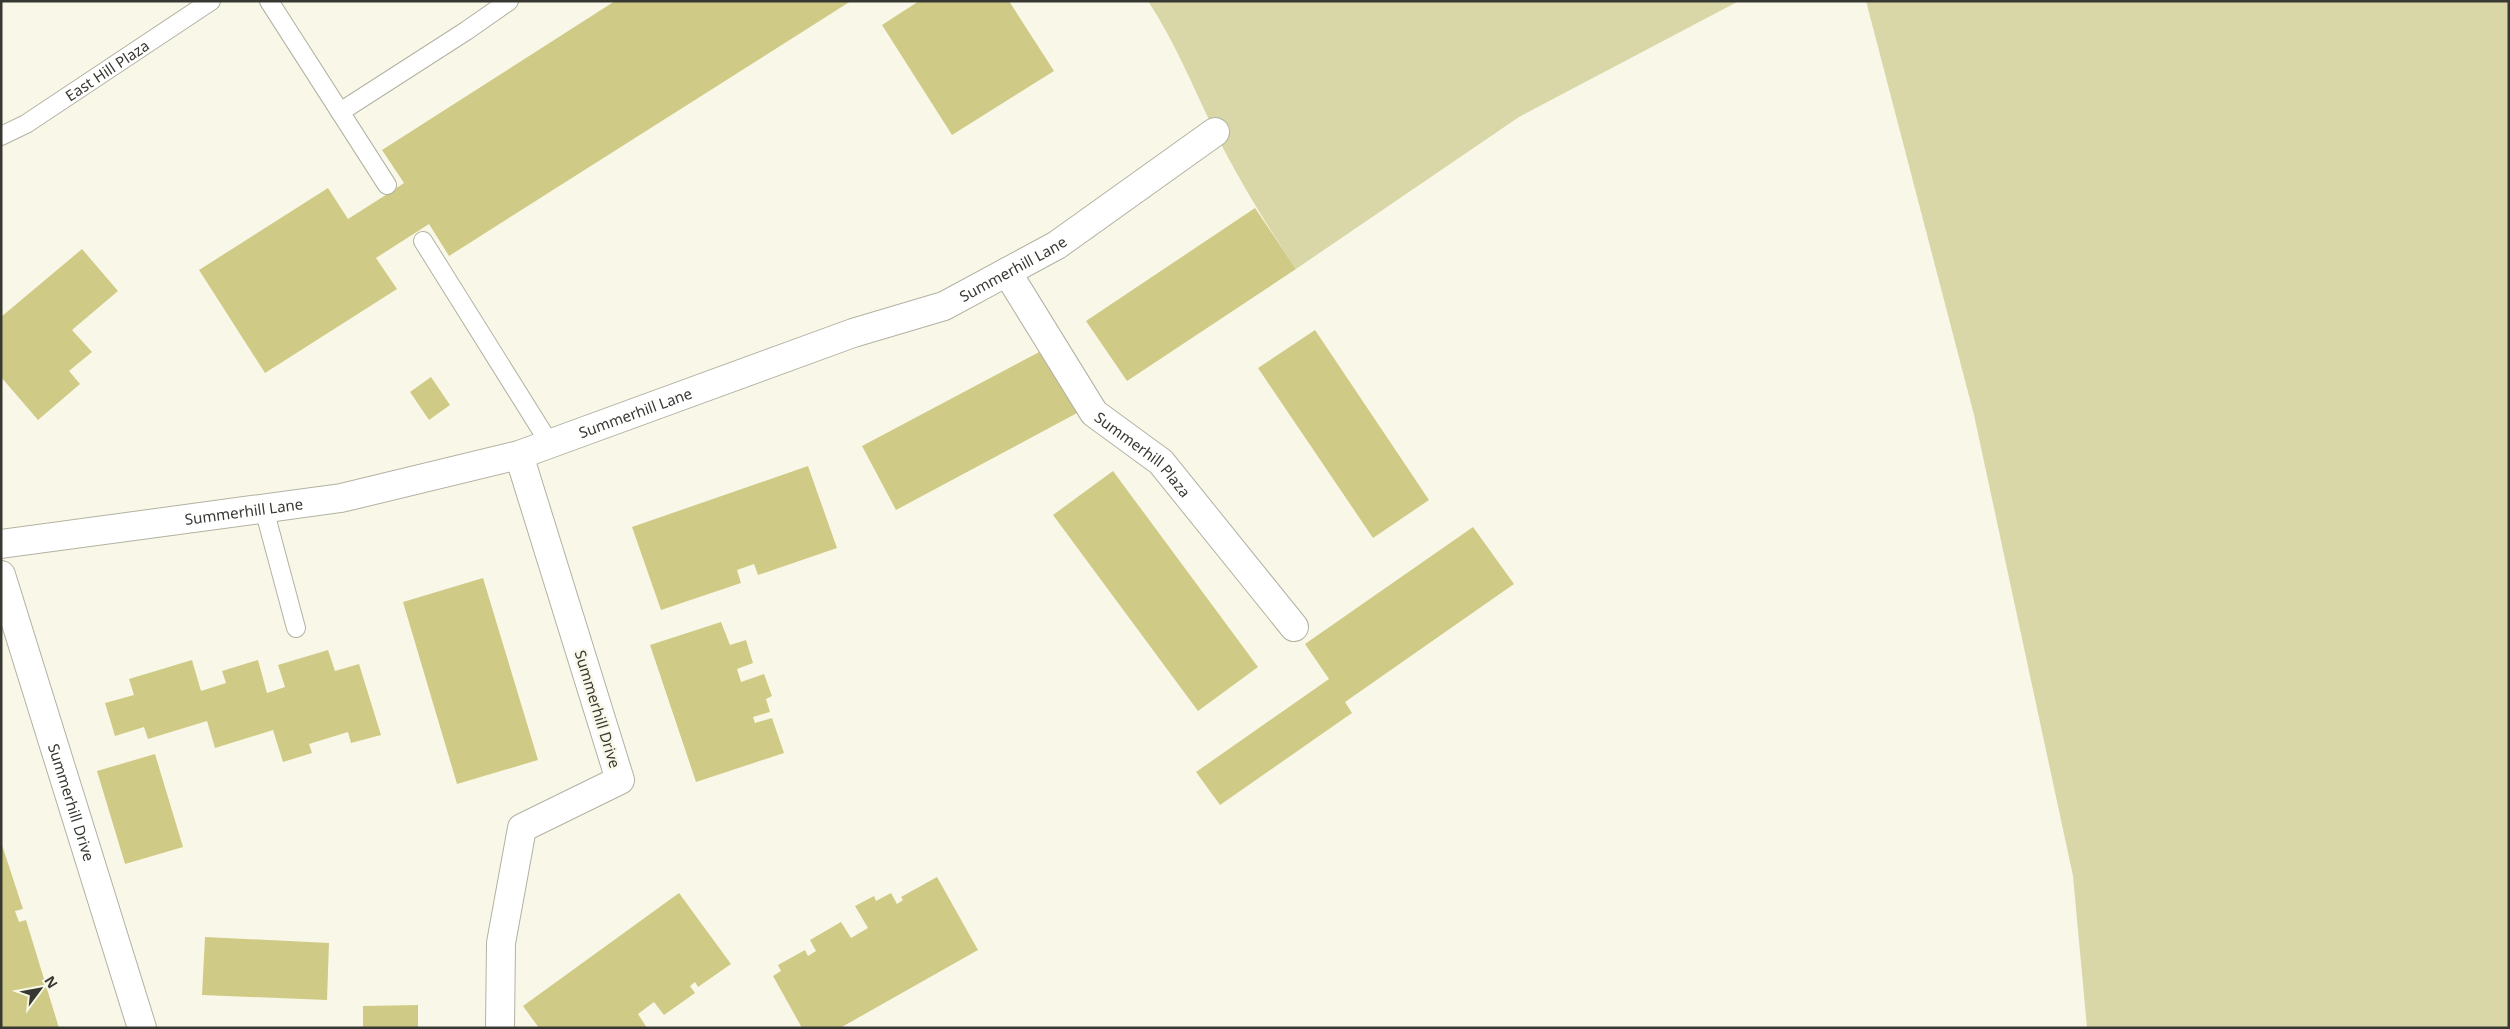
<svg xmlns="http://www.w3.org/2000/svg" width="2510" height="1029" font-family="'Noto Sans',sans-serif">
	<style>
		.green { fill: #d9d7a7 }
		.building { fill: #cfcb86 }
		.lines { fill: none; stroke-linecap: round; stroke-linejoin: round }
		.service-casing { stroke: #b2b2a2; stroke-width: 20 }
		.minor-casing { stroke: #b2b2a2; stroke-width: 30 }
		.service { stroke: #fff; stroke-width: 18 }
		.minor { stroke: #fff; stroke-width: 28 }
		.labels { text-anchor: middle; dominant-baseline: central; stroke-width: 5; stroke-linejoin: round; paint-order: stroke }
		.street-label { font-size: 15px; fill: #383832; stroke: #f9f8e8 }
	</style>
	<rect width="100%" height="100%" fill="#f9f8e8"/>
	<path class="green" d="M 1148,1 L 1739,1 L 1519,117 L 1296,269 C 1266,224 1238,179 1214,130 C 1193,87 1175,42 1148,1 Z
		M 1866,1 L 2509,1 L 2509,1028 L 2087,1028 L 2073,876 L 1974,415 Z"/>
	<path class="building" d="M 615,1 L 851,1 L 449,256 L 429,224 L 376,258 L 397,289 L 265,373 L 199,270 L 328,188 L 348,219 L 392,191 L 404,183 L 382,150 Z
		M 919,1 L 1009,1 L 1054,71 L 952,135 L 882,25 Z
		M 1255,208 L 1296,269 L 1127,381 L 1086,321 Z
		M 82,249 L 118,291 L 72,330 L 92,352 L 69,371 L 80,384 L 38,420 L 1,377 L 1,317 Z
		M 1315,330 L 1429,500 L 1373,538 L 1258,368 Z
		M 1045,349 L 1079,412 L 896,510 L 862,446 Z
		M 431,377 L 450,405 L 429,420 L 410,392 Z
		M 808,466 L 837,548 L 758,575 L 754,564 L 737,570 L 741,583 L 661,610 L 632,527 Z
		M 1113,471 L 1258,667 L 1198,711 L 1053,515 Z
		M 1473,527 L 1514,584 L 1345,702 L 1352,713 L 1220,805 L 1196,772 L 1329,679 L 1305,644 Z
		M 483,578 L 538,760 L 457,784 L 403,602 Z
		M 721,622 L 730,645 L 746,640 L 753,663 L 737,669 L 741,682 L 764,674 L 772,696 L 766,699 L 770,712 L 753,717 L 755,723 L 772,718 L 784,753 L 696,782 L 650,645 Z
		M 328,650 L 335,671 L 359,664 L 381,735 L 351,743 L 348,732 L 309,744 L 312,753 L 283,762 L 273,730 L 215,748 L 207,721 L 148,739 L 144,727 L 115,736 L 105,703 L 134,695 L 129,679 L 192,660 L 201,691 L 226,683 L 222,671 L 258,660 L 267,693 L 285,687 L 278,665 Z
		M 155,754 L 183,847 L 125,864 L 97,771 Z
		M 1,842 L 23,909 L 15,911 L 19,922 L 26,920 L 59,1028 L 1,1028 Z
		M 937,877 L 978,950 L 840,1028 L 802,1028 L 773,976 L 781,971 L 778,965 L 805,950 L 808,956 L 816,951 L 810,940 L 841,922 L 851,938 L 868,928 L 855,906 L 874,896 L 876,901 L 891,893 L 897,904 L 903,900 L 901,897 Z
		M 679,893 L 731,964 L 698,987 L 695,982 L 690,986 L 695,993 L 664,1015 L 654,1002 L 638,1014 L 647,1028 L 539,1028 L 523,1006 Z
		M 205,937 L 329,943 L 327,1000 L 202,995 Z
		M 418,1005 L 418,1028 L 363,1028 L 363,1006 Z"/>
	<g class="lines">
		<defs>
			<g id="service">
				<path d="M 269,1 L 387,185"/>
				<path d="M 340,112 L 466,31 L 509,1"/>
				<path id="s1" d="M 1,136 L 26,124 L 211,1"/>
				<path d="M 423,241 L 550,444"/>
				<path d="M 264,509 L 296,628"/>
			</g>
			<g id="minor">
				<path id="s2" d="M 1007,272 L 1094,413 L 1161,462 L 1294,627"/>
				<path id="s3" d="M 1,544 L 341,498 L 519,455 L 853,333 L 944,306 L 1057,245 L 1215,132"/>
				<path id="s4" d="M 1,575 L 142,1028"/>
				<path d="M 500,1028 L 501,943 L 522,828 L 620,780 L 519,455"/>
			</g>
		</defs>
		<use href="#service" class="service-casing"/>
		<use href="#minor" class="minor-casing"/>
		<use href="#service" class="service"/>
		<use href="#minor" class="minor"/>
	</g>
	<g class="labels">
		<g class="street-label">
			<text stroke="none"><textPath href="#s1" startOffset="125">East Hill Plaza</textPath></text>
			<text stroke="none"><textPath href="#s3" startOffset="1055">Summerhill Lane</textPath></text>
			<text stroke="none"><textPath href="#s3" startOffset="650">Summerhill Lane</textPath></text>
			<text stroke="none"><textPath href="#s2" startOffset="230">Summerhill Plaza</textPath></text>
			<text stroke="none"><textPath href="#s3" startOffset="245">Summerhill Lane</textPath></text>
			<text transform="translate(598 709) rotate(73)">Summerhill Drive</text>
			<text stroke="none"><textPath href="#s4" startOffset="238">Summerhill Drive</textPath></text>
		</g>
	</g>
	<rect width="2510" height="1029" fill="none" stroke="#383832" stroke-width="5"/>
	<g transform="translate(40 989) rotate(58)" stroke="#f9f8e8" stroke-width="4" paint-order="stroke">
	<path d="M0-4L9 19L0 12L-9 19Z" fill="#383832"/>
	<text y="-8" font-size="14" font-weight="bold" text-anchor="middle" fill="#383832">N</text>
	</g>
</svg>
